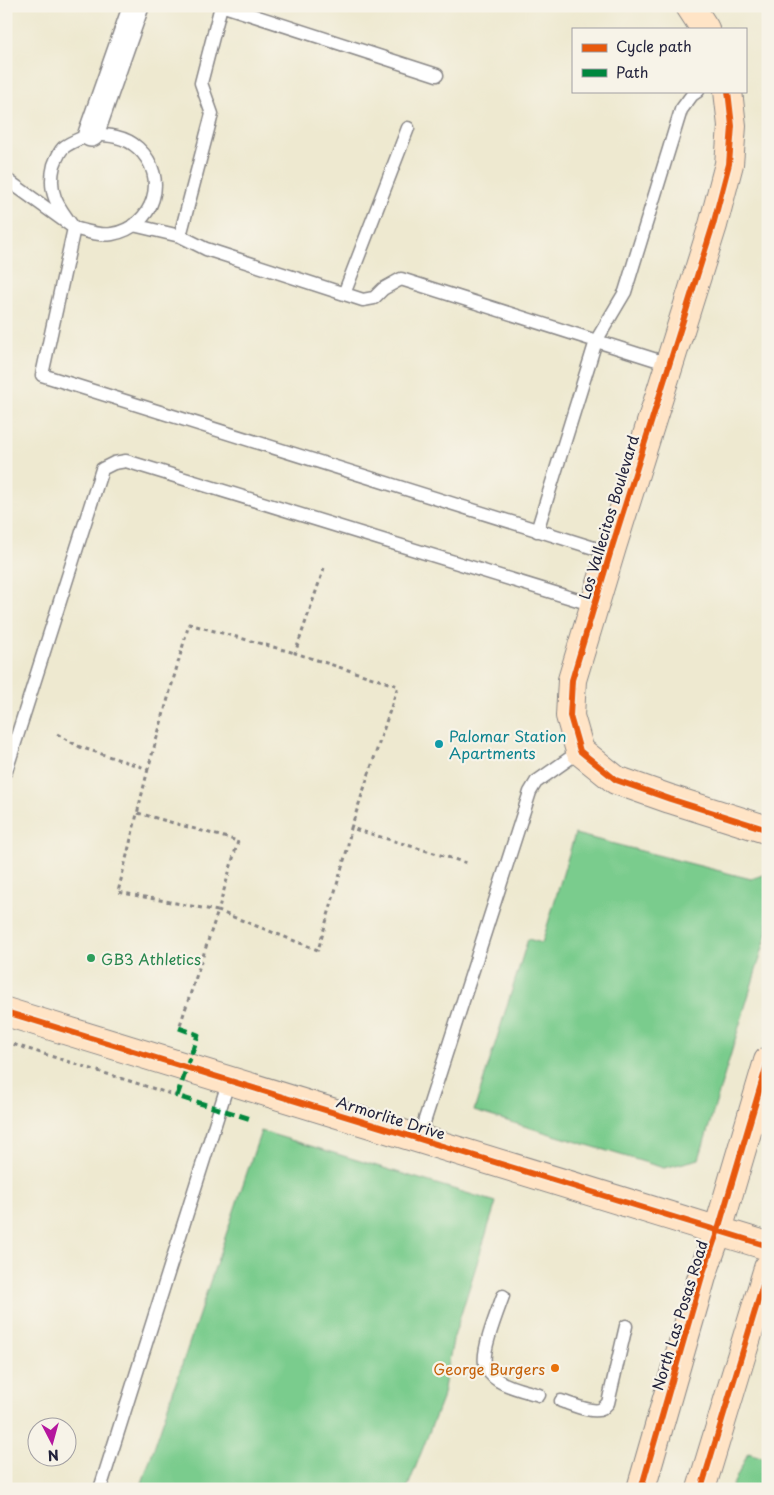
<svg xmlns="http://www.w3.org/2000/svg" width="774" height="1495" font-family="'Playpen Sans',sans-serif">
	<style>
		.green { fill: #7acc8d; stroke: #4e7764 }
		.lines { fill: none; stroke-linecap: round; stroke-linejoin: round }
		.lane-casing { stroke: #888686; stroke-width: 15 }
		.street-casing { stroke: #888686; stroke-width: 28 }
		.secondary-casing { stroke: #888686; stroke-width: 30 }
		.path { stroke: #888686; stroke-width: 3; stroke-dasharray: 4 4; stroke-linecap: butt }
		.lane { stroke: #fff; stroke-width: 12 }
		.street { stroke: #fff; stroke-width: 25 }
		.secondary { stroke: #ffe4c6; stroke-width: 28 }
		.quiet { stroke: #00873e; stroke-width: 5; stroke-dasharray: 10 5; stroke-linecap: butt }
		.cycleway-casing { stroke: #f7f3e8; stroke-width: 9 }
		.cycleway { stroke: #e8590c; stroke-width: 6 }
		.culture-dot { fill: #0f9aa8; stroke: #f7f3e8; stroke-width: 2 }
		.leisure-dot { fill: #2e9e5b; stroke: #f7f3e8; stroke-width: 2 }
		.food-dot { fill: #e8710a; stroke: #f7f3e8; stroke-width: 2 }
		.labels { text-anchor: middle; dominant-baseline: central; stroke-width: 4.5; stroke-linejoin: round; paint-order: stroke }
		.street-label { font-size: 15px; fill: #22223b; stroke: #f7f3e8 }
		.culture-label { font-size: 15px; fill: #0d838f; stroke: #f7f3e8; text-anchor: start }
		.leisure-label { font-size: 15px; fill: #27864d; stroke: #f7f3e8; text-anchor: start }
		.food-label { font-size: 15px; fill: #c56008; stroke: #f7f3e8; text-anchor: end }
	</style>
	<rect width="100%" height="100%" fill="#f7f3e8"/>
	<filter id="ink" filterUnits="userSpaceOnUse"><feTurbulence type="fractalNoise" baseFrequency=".02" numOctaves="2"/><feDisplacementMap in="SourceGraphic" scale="10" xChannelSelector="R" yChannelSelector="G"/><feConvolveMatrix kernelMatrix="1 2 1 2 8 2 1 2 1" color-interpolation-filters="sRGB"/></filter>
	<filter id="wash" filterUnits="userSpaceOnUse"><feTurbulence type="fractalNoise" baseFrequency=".0096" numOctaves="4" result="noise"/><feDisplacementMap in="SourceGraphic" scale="20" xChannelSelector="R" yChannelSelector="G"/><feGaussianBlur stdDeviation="1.12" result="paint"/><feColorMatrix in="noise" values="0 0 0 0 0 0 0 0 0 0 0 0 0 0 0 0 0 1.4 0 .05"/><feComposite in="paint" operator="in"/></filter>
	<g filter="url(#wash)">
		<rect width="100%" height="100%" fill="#eee9d0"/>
		<path class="green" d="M 575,834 L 751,879 L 766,874 L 768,874 L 768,931 L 699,1159 L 664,1168 L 474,1111 L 528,939 L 542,943 Z
			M 261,1131 L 496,1202 L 453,1340 L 442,1399 L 407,1489 L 140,1489 Z
			M 748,1453 L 768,1459 L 768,1489 L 731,1489 Z"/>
	</g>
	<g filter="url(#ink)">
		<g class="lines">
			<defs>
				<path id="lane" d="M 224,6 L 437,75
					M 91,134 C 108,135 125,136 138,148 C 170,177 154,227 112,234 C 99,236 86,231 74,228 C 58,207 47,193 54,165 C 56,160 59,152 63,148 C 70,142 82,138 91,134 Z
					M 6,179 L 74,228 L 42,375 L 610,553
					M 133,225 L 180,236 L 206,249 L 363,300 L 374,298 L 383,289 L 401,279 L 669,364
					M 180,236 L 212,114 L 201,83 L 221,6
					M 344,294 L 408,128
					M 537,531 L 596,341 L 625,292 L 681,110 L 692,95 L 698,91
					M 6,771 L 102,469 L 114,463 L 126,461 L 594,605
					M 419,1138 L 530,792 L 536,782 L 580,751
					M 503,1296 C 498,1310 482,1349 485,1363 C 487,1370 492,1377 499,1381 C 510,1388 526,1391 539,1395
					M 561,1401 C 571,1404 593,1414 602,1409 C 604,1407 606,1405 608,1403 L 626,1326
					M 100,1489 L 229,1080"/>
				<path id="street" d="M 91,134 L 136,6"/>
				<path id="secondary" d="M 690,6 L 705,29
					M 728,91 L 732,126 L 729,164 L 713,225 L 612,547 L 572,680 L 570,716 L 580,751 L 616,780 L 670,799 L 768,830
					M 6,1012 L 768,1246
					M 641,1489 L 703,1273 L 718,1230 L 768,1061
					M 701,1489 L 768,1268"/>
			</defs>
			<use href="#lane" class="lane-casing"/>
			<use href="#street" class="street-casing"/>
			<use href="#secondary" class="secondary-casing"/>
			<path class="path" d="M 324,568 L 295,653 L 398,686 L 351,828 L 467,863
				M 57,734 L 80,747 L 148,769 L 189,624 L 295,653
				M 148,769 L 118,892 L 218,911 L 179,1028
				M 138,813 L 238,841 L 218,911 L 318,950 L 347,850 L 351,828
				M 6,1042 L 177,1096"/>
			<use href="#lane" class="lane"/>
			<use href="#street" class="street"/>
			<use href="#secondary" class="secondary"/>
			<path class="quiet" d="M 179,1028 L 198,1035 L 177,1096 L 251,1119"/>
			<defs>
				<path id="cycleway" d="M 728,91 L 732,126 L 729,164 L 713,225 L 612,547 L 572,680 L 570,716 L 580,751 L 616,780 L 670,799 L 768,830
					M 6,1012 L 768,1246
					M 641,1489 L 703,1273 L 718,1230 L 768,1061
					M 701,1489 L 768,1268"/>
			</defs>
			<use href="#cycleway" class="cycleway-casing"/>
			<use href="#cycleway" class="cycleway"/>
		</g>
	</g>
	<circle class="culture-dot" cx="439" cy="744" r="5"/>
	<circle class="leisure-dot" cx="91" cy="958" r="5"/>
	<circle class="food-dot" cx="555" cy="1368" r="5"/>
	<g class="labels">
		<g class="street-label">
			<text transform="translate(608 517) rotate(-73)">Los Vallecitos Boulevard</text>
			<text transform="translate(391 1117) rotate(17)">Armorlite Drive</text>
			<text transform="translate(679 1315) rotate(-73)">North Las Posas Road</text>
		</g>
		<g class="culture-label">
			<text x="449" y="735">Palomar Station<tspan x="449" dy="17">Apartments</tspan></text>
		</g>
		<g class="leisure-label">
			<text x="101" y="958">GB3 Athletics</text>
		</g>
		<g class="food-label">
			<text x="545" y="1368">George Burgers</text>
		</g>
	</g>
	<rect width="774" height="1495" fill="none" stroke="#f7f3e8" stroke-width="25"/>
	<rect x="572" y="28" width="175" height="65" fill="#f7f3e8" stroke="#a29fa3"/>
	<rect x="582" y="44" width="25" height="8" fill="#e8590c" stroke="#a29fa3"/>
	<text x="616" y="52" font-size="15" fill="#22223b">Cycle path</text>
	<rect x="582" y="69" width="25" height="8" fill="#00873e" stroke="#a29fa3"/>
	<text x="616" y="78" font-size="15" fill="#22223b">Path</text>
	<g transform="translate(52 1442) rotate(174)"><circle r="24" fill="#f7f3e8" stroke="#a29fa3"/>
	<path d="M0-4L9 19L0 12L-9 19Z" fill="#b5179e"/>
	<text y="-8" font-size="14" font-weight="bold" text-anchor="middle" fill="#22223b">N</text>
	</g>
</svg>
